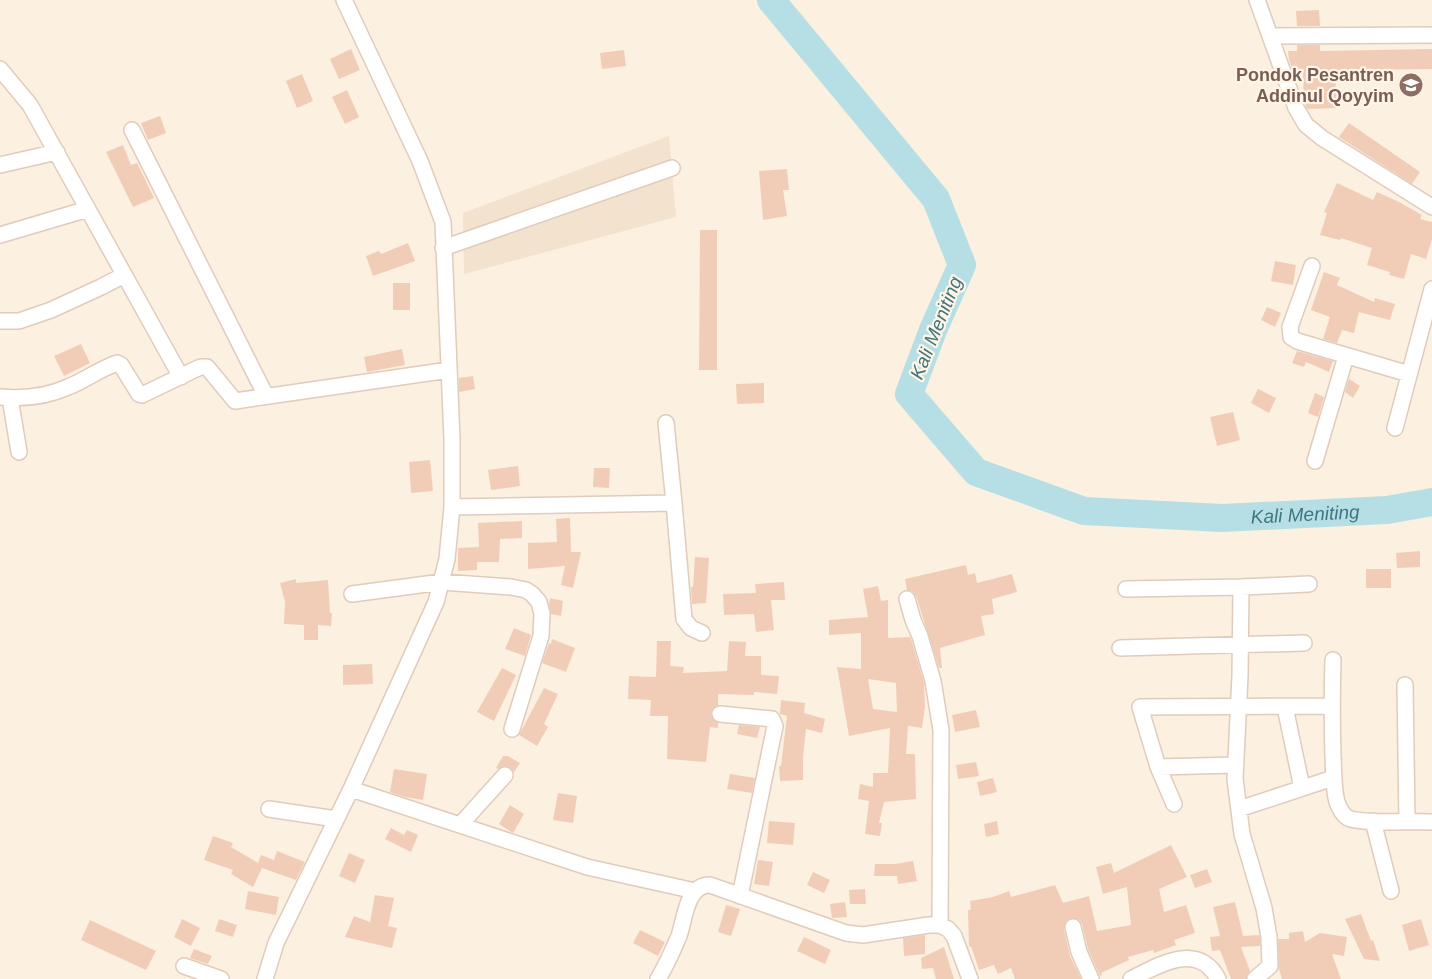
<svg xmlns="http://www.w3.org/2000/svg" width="1432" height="979" font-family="Arial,sans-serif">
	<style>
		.residential { fill: #f3e2ce }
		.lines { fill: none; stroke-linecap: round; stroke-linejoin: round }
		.river { stroke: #b5dfe5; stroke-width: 28 }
		.building { fill: #f1cdb8; fill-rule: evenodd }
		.minor-casing { stroke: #e0ccbc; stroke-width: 18 }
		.minor { stroke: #fff; stroke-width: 15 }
		.labels { text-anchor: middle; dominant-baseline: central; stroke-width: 4.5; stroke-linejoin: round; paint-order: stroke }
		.education-label { font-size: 18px; font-weight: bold; fill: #785e54; stroke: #fff4e6; text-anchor: end }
		.water-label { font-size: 19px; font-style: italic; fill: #3f767f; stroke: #fff4e6 }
	</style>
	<rect width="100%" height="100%" fill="#fcf0e0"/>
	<path class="residential" d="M 669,136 L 676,217 L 464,274 L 463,213 Z"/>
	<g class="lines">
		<path class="river" id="s1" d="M 771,0 L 936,199 L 962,265 L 933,330 L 909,394 L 976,472 L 1084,511 L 1222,518 L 1387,510 L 1432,502"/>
	</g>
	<path class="building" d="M 1319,10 L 1320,26 L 1297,26 L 1296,11 Z
		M 1297,45 L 1320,45 L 1320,51 L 1432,49 L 1432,69 L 1335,70 L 1337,108 L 1307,109 L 1304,102 L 1303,71 L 1293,71 L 1289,60 L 1288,51 L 1297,51 Z
		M 351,49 L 360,70 L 339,79 L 330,59 Z
		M 624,50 L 626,66 L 602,69 L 600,53 Z
		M 302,74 L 313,101 L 297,108 L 286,81 Z
		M 347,90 L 359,117 L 345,124 L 332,97 Z
		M 160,116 L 166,133 L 148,140 L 141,123 Z
		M 1349,123 L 1420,172 L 1412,184 L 1339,137 Z
		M 123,145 L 131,165 L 137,163 L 154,198 L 133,207 L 106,152 Z
		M 787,169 L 789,190 L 783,190 L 787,216 L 763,220 L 759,171 Z
		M 1337,183 L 1373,200 L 1377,192 L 1399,202 L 1422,215 L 1420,219 L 1432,222 L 1432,239 L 1426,259 L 1411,254 L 1404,279 L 1389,275 L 1390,272 L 1367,265 L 1372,248 L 1341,238 L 1340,240 L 1320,235 L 1327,213 L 1324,212 Z
		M 700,230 L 717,230 L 717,370 L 699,370 Z
		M 408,243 L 415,261 L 373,276 L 366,256 L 379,251 L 381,254 Z
		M 1275,261 L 1296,265 L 1293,285 L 1271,281 Z
		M 1324,272 L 1340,278 L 1337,285 L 1374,302 L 1375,298 L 1395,304 L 1390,320 L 1359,312 L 1354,333 L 1342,330 L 1337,343 L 1323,339 L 1330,317 L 1311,310 Z
		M 393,283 L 410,283 L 410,310 L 393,310 Z
		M 1267,307 L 1281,313 L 1275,327 L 1261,320 Z
		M 81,344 L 90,363 L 64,376 L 54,356 Z
		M 402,349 L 405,365 L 367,372 L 364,357 Z
		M 1297,351 L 1333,361 L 1329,372 L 1306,362 L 1304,367 L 1292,363 Z
		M 473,376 L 475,389 L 459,392 L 459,378 Z
		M 1349,379 L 1360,386 L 1353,398 L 1345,392 Z
		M 764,383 L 764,403 L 737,404 L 736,384 Z
		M 1258,389 L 1276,398 L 1269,413 L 1251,403 Z
		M 1315,393 L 1324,397 L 1318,417 L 1308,413 Z
		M 1233,412 L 1240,440 L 1217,446 L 1210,417 Z
		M 430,460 L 433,491 L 411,493 L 409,462 Z
		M 518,466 L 520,486 L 491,490 L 488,470 Z
		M 594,468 L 610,468 L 609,488 L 593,487 Z
		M 570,518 L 571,552 L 581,552 L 573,588 L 561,585 L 565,566 L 528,569 L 528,543 L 557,542 L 556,519 Z
		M 522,521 L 522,538 L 500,539 L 499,562 L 477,562 L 477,570 L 458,571 L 458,548 L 479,547 L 478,523 Z
		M 1420,551 L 1420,567 L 1397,568 L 1396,553 Z
		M 695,557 L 709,558 L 706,603 L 692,604 L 691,587 L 693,587 Z
		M 966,565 L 968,575 L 975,573 L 977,583 L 1012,574 L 1017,592 L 992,599 L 994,614 L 981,616 L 985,635 L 940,648 L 942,668 L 939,668 L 916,596 L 913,592 L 907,590 L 905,579 Z
		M 1366,569 L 1391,569 L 1391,588 L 1366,588 Z
		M 296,579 L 296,583 L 328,580 L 330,613 L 332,613 L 331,626 L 318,625 L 318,640 L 304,640 L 304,625 L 284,624 L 285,602 L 280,583 Z
		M 784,582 L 785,600 L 771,600 L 774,630 L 756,632 L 754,614 L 724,615 L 723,594 L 756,593 L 755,584 Z
		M 878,586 L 881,601 L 888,600 L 888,638 L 910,637 L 911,639 L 924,683 L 925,707 L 922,728 L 908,726 L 906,754 L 915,754 L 916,799 L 884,802 L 879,823 L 882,823 L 880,836 L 865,834 L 869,801 L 858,799 L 860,784 L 873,787 L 873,773 L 888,773 L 890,728 L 849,736 L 837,667 L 861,669 L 861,633 L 829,635 L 829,620 L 868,617 L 863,589 ZM 868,679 L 896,683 L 897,712 L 873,709 Z
		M 550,598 L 563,601 L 561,616 L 551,614 L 549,603 Z
		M 514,628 L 531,635 L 525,656 L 505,649 Z
		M 552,639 L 575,648 L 566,672 L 542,663 L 549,643 L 551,644 Z
		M 657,641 L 671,641 L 670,666 L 684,667 L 683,673 L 727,671 L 729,641 L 746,642 L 745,656 L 761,656 L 761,675 L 779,676 L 777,694 L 754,692 L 754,695 L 718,694 L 718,705 L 713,708 L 711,714 L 712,718 L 718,723 L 718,728 L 710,727 L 706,762 L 667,759 L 668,716 L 650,716 L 651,700 L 628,699 L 629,676 L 656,677 Z
		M 372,664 L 373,684 L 343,685 L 343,665 Z
		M 502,668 L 516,675 L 494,721 L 477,712 Z
		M 544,688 L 558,694 L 544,724 L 548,727 L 537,746 L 519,735 Z
		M 781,700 L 805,703 L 804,713 L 825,719 L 822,733 L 806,729 L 803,757 L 803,780 L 780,781 L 779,766 L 781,766 L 787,716 L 780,714 Z
		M 976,710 L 980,727 L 955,732 L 952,715 Z
		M 739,725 L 760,727 L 757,738 L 737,734 Z
		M 503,756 L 508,756 L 520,763 L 514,772 L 507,766 L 503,766 L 498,769 L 496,768 Z
		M 976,762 L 979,776 L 958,779 L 956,765 Z
		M 394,769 L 427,774 L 423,800 L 405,797 L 390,792 Z
		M 730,774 L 755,778 L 752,793 L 727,789 Z
		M 993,778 L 997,792 L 980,796 L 977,782 Z
		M 558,793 L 577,796 L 573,823 L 553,820 Z
		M 510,805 L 524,814 L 513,833 L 499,824 Z
		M 769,821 L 795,823 L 793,845 L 767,843 Z
		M 997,821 L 999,834 L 986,837 L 984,824 Z
		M 391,828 L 404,835 L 407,830 L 418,835 L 411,852 L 385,839 Z
		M 213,836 L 233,843 L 231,847 L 258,863 L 261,855 L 274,860 L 277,851 L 305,862 L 296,880 L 262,868 L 253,887 L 231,874 L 233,870 L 204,860 Z
		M 1171,845 L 1187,877 L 1159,889 L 1164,912 L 1186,905 L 1195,933 L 1174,940 L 1176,945 L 1154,953 L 1153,950 L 1128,957 L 1129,960 L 1101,973 L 1102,975 L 1100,976 L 1088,949 L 1082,924 L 1079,920 L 1071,918 L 1066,921 L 1064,929 L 1070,956 L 1081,979 L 1015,979 L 1011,968 L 998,974 L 994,965 L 979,970 L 971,946 L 969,947 L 968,910 L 971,910 L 970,901 L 993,897 L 1009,891 L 1011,897 L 1055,885 L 1063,903 L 1089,896 L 1097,931 L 1131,925 L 1127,887 L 1103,894 L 1096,867 L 1111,863 L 1114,873 Z
		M 349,853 L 365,860 L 355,883 L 339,876 Z
		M 758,860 L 773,862 L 769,886 L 754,884 Z
		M 913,861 L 917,881 L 898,884 L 897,876 L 874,876 L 875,864 L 895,864 Z
		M 1207,869 L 1212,882 L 1195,888 L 1190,875 Z
		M 813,872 L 830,880 L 824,893 L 807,885 Z
		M 865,889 L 866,904 L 850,904 L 849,890 Z
		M 248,891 L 279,897 L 276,915 L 245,909 Z
		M 375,895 L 394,898 L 388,926 L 397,928 L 392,948 L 345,937 L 354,916 L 370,922 Z
		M 845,902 L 847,917 L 832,918 L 830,904 Z
		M 1235,902 L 1243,936 L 1259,935 L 1260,938 L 1260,946 L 1241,947 L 1250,971 L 1246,979 L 1231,979 L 1220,950 L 1212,951 L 1210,937 L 1220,936 L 1213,907 Z
		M 726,905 L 740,909 L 731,936 L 718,932 Z
		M 1361,914 L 1371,941 L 1373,940 L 1380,961 L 1364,959 L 1345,919 Z
		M 182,919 L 200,928 L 191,946 L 174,937 Z
		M 219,919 L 237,925 L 233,937 L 215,931 Z
		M 1421,919 L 1429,945 L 1409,951 L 1402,925 Z
		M 90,920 L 156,951 L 146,970 L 81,940 Z
		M 640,930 L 665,942 L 658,956 L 633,943 Z
		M 1303,931 L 1305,942 L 1320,933 L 1347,937 L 1344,956 L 1332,954 L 1341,979 L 1282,979 L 1279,969 L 1278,939 L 1289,939 L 1289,933 Z
		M 925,935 L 925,954 L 904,956 L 903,938 Z
		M 804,937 L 831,950 L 825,964 L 797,951 Z
		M 944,947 L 954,979 L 936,979 L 933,968 L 922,969 L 921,958 Z
		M 194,949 L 212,956 L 208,964 L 190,958 Z"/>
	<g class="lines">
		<defs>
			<path id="minor" d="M 1257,0 L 1296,108 L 1306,125 L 1322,138 L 1432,207
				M 1271,36 L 1432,35
				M 0,69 L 30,105 L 181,377
				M 132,130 L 266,396
				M 0,165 L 57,152
				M 0,235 L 88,209
				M 443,248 L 672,168
				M 1312,266 L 1290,327 L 1291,337 L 1297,341 L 1409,374
				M 0,321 L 19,321 L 51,310 L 101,287 L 124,275
				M 0,397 C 24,399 46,397 68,387 C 85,380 100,369 117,363 L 121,365 L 139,394 L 142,395 L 196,369 L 201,367 L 207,367 L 235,401 L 449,370
				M 10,398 L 19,452
				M 1395,428 L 1432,289
				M 1315,461 L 1346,356
				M 674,503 L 684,619 L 691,628 L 702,633
				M 452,507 L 674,503 L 666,423
				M 1241,587 L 1309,584
				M 1126,589 L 1241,587 L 1240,676 L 1235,779 L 1242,834 L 1264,908 L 1269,937 L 1270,966 L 1255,979
				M 352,594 L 442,582 L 511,587 L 526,590 L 532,594 L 539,602 L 542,614 L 541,636 L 512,729
				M 907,599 L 913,620 L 920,636 L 933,681 L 941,730 L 940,925
				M 1120,648 L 1304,643
				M 1333,660 C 1332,692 1332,724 1333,756 C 1334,771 1333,788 1337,802 C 1339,808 1342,814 1348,818 C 1360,824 1414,821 1432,822
				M 1405,685 L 1407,821
				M 1285,707 L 1302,788
				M 720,714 L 772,719 L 775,726 L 740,896
				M 1158,767 L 1235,765
				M 351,789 L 587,867 L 695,891
				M 1174,804 L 1158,767 L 1140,707 L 1332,706
				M 269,809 L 336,819
				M 1239,809 L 1327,780 L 1334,779
				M 1373,821 L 1391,891
				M 460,825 L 505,775
				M 1073,927 L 1079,952 L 1091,979
				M 184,966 L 221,979
				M 265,979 L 276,943 L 351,789 L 436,602 L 447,559 L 452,507 L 452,439 L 443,222 L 420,161 L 344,0
				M 658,979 C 666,966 673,950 679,936 C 685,919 686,885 710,885 L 846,933 L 863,935 L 929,925 L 940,925 L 948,929 L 954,936 L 970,979
				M 1131,979 C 1159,965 1198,941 1218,979"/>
		</defs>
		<use href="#minor" class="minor-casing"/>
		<use href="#minor" class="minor"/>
	</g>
	<defs>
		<symbol id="school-disc" viewBox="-11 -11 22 22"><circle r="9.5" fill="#8d6e63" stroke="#fff4e6"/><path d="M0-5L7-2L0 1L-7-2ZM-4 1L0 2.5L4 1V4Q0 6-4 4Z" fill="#fff"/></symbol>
	</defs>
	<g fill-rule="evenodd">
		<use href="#school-disc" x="1397" y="71" width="28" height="28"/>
	</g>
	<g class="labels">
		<g class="education-label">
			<text x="1394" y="75">Pondok Pesantren<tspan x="1394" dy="21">Addinul Qoyyim</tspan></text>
		</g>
		<g class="water-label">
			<text transform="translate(936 328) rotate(-68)">Kali Meniting</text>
			<text stroke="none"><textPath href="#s1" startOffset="908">Kali Meniting</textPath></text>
		</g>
	</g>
</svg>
